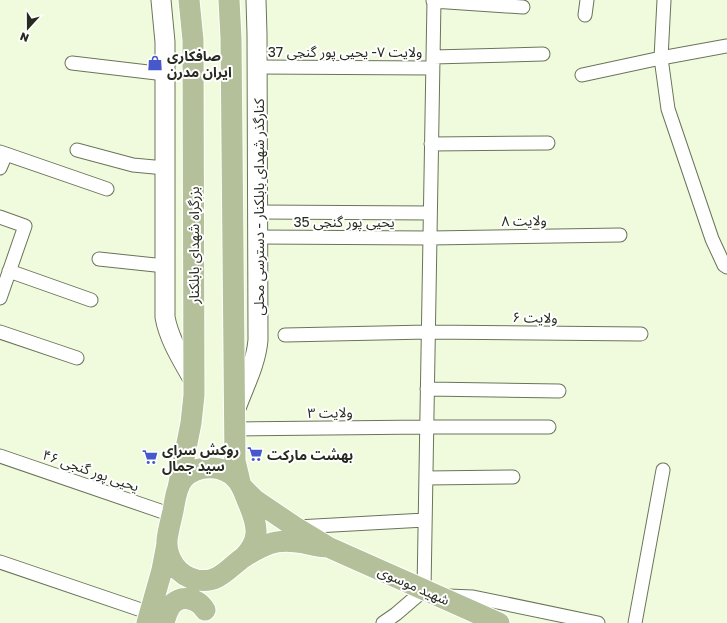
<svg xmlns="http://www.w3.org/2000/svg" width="727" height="623" font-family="'Golos Text','Noto Sans Arabic',sans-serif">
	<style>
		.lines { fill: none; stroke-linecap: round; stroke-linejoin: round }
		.minor-casing { stroke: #6b7459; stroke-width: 15 }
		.secondary-casing { stroke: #6b7459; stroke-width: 21 }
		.primary-casing { stroke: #fff; stroke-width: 23 }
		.minor { stroke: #fff; stroke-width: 13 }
		.secondary { stroke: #fff; stroke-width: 19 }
		.primary { stroke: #b3c099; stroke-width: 21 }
		.labels { text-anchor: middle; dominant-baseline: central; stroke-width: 4; stroke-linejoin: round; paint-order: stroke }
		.street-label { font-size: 14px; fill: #262a1f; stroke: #fff }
		.poi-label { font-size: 14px; font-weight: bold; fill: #262a1f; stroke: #fff; text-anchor: start }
	</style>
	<rect width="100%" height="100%" fill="#f0fbdd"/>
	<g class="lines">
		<defs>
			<path id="minor" d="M 664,0 L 661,58 L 727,46
				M 433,1 L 523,7
				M 585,15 L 587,0
				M 433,57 L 543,54
				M 72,63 L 165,74
				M 257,67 L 432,68
				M 582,75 L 661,58 L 668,109 L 712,239 L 724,265 L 727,267
				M 431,144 L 548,143
				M 77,150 L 133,165 L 165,168
				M 0,152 L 107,189
				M 0,168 L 6,154
				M 258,212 L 430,213
				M 0,217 L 25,226 L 0,298
				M 258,237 L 430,238 L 620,235
				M 99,259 L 165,266
				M 9,271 L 91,300
				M 0,332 L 77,358
				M 285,335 L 428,332 L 641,334
				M 427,389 L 559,391
				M 234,429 L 427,427 L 549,427
				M 0,456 L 172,515
				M 426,478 L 513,477
				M 297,527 L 425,520
				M 0,562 L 150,613
				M 448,596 L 473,597 L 598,623
				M 383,623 L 396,614 L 424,590 L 434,0
				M 635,623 L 663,470"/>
			<path id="secondary" d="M 161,0 L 165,42 L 165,317 C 169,340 183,361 194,381
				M 236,408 C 244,386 256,364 258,340 L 257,34 L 256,0"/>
			<path id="primary" d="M 229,0 L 231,38 L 235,461 L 241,486 L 255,500 L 295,527 L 328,547 C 320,547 313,545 304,543 C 293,541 279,540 269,544 C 260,547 252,552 244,557 C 229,567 219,584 197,580 C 178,576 166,559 167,540 C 168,531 171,520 173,511 C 175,500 176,488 183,479 C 197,464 224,464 237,480 C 243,487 246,498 250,507 C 258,527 260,540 244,557
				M 178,488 L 191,423 L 194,395 L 193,40 L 189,0
				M 328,547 L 499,623
				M 147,623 L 162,570 L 167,544
				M 164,623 C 165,618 167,612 170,607 C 179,594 197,597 205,610"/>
		</defs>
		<use href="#minor" class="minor-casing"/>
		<use href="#secondary" class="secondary-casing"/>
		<use href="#primary" class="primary-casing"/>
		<use href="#minor" class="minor"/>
		<use href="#secondary" class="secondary"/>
		<use href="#primary" class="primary"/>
	</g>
	<defs>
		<symbol id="shop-bare" viewBox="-9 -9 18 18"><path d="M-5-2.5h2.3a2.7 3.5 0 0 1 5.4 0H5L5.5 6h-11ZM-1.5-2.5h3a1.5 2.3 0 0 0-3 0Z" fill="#4658cc" stroke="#fff" stroke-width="2.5" paint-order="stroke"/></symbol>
		<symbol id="supermarket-bare" viewBox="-9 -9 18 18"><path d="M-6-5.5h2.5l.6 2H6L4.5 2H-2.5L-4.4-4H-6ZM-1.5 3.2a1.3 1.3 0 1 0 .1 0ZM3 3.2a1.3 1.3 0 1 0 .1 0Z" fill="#4658cc" stroke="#fff" stroke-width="2.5" paint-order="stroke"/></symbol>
	</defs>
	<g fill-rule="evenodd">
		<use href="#shop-bare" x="144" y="52" width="22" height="22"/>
		<use href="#supermarket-bare" x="244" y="443" width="22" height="22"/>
		<use href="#supermarket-bare" x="139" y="446" width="22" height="22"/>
	</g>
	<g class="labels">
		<g class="street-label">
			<text x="345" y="51">ولایت ۷- یحیی پور گنجی 37</text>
			<text transform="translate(258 207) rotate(-90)">کنارگذر شهدای بابلکنار - دسترسی محلی</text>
			<text transform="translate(524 220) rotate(-1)">ولایت ۸</text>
			<text x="344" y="221">یحیی پور گنجی 35</text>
			<text transform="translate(193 245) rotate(-90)">بزرگراه شهدای بابلکنار</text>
			<text transform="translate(535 317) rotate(1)">ولایت ۶</text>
			<text transform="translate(330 412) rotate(-1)">ولایت ۳</text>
			<text transform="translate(91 470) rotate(19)">یحیی پور گنجی ۴۶</text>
			<text transform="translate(414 585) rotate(24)">شهید موسوی</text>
		</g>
		<g class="poi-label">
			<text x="167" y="55">صافکاری<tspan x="167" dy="16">ایران مدرن</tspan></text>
			<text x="162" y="449">روکش سرای<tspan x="162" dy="16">سید جمال</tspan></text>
			<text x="267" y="454">بهشت مارکت</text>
		</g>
	</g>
	<g transform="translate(28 28) rotate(201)" stroke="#ffffff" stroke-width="3" paint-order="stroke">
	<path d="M0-3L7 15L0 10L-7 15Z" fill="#262a1f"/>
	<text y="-6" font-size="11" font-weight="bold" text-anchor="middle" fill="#262a1f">N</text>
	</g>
</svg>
